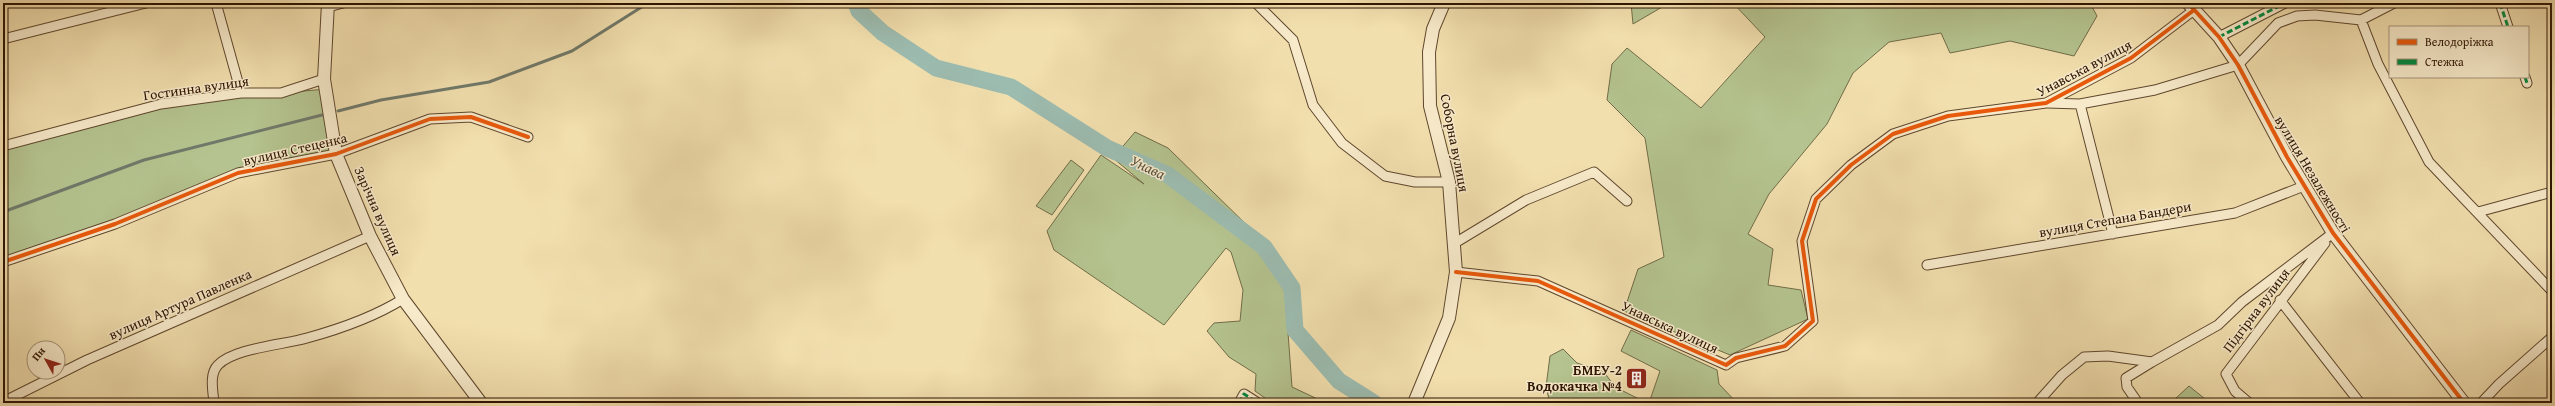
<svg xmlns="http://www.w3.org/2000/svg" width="2555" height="406" font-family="'Gentium Book Plus',serif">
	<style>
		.green { fill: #b4c38f; stroke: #716c48 }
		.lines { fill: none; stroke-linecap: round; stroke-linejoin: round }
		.stream { stroke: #70796a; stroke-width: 3 }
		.river { stroke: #9cbcb0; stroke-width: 17 }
		.minor-casing { stroke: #5f472d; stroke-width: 11 }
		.tertiary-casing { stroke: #5f472d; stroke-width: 14 }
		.minor { stroke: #f7eaca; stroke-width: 9 }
		.tertiary { stroke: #f7eaca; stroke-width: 12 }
		.quiet { stroke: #00873e; stroke-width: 3; stroke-dasharray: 6 3; stroke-linecap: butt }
		.cycleway-casing { stroke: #f7eaca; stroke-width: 6 }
		.cycleway { stroke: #e8590c; stroke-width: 4 }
		.labels { text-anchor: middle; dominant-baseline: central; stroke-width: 3; stroke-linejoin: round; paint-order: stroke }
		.street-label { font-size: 14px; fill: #2e1402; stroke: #f7eaca }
		.poi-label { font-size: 14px; font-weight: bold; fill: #2e1402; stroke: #f7eaca; text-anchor: end }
		.water-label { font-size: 15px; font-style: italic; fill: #544f3f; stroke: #f7eaca }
	</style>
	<rect width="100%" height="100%" fill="#f2dfae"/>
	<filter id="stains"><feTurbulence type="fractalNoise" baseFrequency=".005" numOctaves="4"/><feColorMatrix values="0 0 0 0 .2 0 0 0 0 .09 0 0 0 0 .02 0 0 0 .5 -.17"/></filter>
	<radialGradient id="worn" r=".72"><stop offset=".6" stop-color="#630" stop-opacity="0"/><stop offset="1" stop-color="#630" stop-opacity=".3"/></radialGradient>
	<path class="green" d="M 1631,3 L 1669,3 L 1633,24 Z
		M 1733,3 L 2090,3 L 2097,16 L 2074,56 L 2010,41 L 1950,53 L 1941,33 L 1889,42 L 1853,73 L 1827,124 L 1769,194 L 1748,234 L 1773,249 L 1768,285 L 1801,290 L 1808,319 L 1730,355 L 1624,311 L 1638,269 L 1664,257 L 1645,138 L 1607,100 L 1612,64 L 1627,48 L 1701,108 L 1765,37 Z
		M 326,89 L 336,154 L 238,173 L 3,262 L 3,148 L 161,104 Z
		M 1135,132 L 1168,148 L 1256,234 L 1285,292 L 1292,387 L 1326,403 L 1272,403 L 1255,391 L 1256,374 L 1229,357 L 1207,331 L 1214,323 L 1240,321 L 1243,290 L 1231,252 L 1226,248 L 1164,325 L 1054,250 L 1047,231 L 1101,155 L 1144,184 L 1113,158 Z
		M 1071,160 L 1084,170 L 1052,215 L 1036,206 Z
		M 1631,330 L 1717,370 L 1719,384 L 1737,403 L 1649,403 L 1660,371 L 1621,351 Z
		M 1563,349 L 1577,363 L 1604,372 L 1615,387 L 1647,403 L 1550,403 L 1546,387 L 1550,356 Z
		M 2189,386 L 2210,403 L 2180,403 L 2175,399 Z"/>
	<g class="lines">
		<path class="stream" d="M 338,111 L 381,100 L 489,82 L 572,51 L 648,3
			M 3,212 L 144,160 L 322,115"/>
		<path class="river" d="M 856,3 L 859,11 L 883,33 L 936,68 L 1011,87 L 1107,148 L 1168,175 L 1264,247 L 1292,288 L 1295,330 L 1339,381 L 1374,403"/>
		<defs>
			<path id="minor" d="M 216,3 L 241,93
				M 1256,3 L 1293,40 L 1313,105 L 1342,143 L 1385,176 L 1415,182 L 1449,182
				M 2500,3 L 2508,27
				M 328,7 L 343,3
				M 2361,20 L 2378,64 L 2429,162 L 2552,291
				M 2219,37 L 2285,3
				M 3,39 L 146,3
				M 2525,77 L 2527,83
				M 2047,103 L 2080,104 L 2155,90 L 2238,65 L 2278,23 L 2297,16 L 2315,15 L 2361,20 L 2394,3
				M 2080,104 L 2113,234
				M 3,146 L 161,104 L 241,93 L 281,93 L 324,79
				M 2478,212 L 2552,192
				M 1455,243 L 1526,200 L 1594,172 L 1627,201
				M 3,262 L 115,224 L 238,173 L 336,154 L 430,119 L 471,117 L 528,137
				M 1927,265 L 2235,213 L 2304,186
				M 1456,272 L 1538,281 L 1726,365 L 1736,358 L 1785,346 L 1813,321 L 1802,241 L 1816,199 L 1851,165 L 1893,134 L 1948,116 L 2046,103 L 2131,58 L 2194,10
				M 2280,300 L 2360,403
				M 3,402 L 87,360 L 370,236
				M 214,403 C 213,391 209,374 218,365 C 234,348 283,345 307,338 C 340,329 374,317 403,299
				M 1239,403 L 1244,394 L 1258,403
				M 2037,403 L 2062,375 L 2084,357 L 2108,356 L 2152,362 L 2218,325 L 2242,302 L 2333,233
				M 2138,403 L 2127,387 L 2126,378 L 2152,362
				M 2249,403 L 2235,391 L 2226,374 L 2325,243
				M 2481,403 L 2499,384 L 2552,337"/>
			<path id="tertiary" d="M 328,3 L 324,79 L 336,154 L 370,236 L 403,299 L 481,403
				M 2188,3 L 2219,37 L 2238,65 L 2287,157 L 2333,233 L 2464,403
				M 1414,403 L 1449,318 L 1456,272 L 1449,182 L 1430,106 L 1429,52 L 1433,29 L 1444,3"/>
		</defs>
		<use href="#minor" class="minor-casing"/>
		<use href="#tertiary" class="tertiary-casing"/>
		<use href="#minor" class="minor"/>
		<use href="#tertiary" class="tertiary"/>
		<path class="quiet" d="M 2500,3 L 2508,27
			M 2219,37 L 2285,3
			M 2525,77 L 2527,83
			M 1239,403 L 1244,394 L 1258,403"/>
		<defs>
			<path id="cycleway" d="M 2188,3 L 2219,37 L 2238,65 L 2287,157 L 2333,233 L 2464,403
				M 3,262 L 115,224 L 238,173 L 336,154 L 430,119 L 471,117 L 528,137
				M 1456,272 L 1538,281 L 1726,365 L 1736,358 L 1785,346 L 1813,321 L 1802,241 L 1816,199 L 1851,165 L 1893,134 L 1948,116 L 2046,103 L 2131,58 L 2194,10"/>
		</defs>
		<use href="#cycleway" class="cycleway-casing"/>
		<use href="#cycleway" class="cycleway"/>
	</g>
	<defs>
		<symbol id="building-square" viewBox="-11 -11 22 22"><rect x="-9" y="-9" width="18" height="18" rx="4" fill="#8f2418" stroke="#f7eaca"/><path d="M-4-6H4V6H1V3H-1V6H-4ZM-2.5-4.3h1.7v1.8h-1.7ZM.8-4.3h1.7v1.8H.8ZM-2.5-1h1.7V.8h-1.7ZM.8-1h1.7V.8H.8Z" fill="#fff"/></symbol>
	</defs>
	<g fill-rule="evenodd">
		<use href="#building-square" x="1624" y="366" width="25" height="25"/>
	</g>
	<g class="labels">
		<g class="street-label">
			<text transform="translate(2084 68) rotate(-28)">Унавська вулиця</text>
			<text transform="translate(196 88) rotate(-8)">Гостинна вулиця</text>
			<text transform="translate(1455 143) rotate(79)">Соборна вулиця</text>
			<text transform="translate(295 149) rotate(-13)">вулиця Стеценка</text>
			<text transform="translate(2313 174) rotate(59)">вулиця Незалежності</text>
			<text transform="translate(378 211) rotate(66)">Зарічна вулиця</text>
			<text transform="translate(2115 219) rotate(-10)">вулиця Степана Бандери</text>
			<text transform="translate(180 304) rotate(-24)">вулиця Артура Павленка</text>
			<text transform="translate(2256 310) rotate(-53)">Підгірна вулиця</text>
			<text transform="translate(1670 327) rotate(25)">Унавська вулиця</text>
		</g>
		<g class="poi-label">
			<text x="1622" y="370">БМЕУ-2<tspan x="1622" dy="16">Водокачка №4</tspan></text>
		</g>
		<g class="water-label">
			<text transform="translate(1148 167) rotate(25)">Унава</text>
		</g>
	</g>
	<rect width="2555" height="406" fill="none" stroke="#f2dfae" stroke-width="16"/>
	<rect x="4" y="4" width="2547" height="398" fill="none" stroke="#2e1402" stroke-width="2"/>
	<rect x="8" y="8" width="2539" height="390" fill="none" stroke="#2e1402"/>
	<rect x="2389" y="26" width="140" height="52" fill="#f7eaca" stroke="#a7947a"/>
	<rect x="2397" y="39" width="20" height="6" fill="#e8590c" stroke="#a7947a"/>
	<text x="2425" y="46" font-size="12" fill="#2e1402">Велодоріжка</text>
	<rect x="2397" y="59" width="20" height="6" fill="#00873e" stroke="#a7947a"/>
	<text x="2425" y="66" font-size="12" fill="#2e1402">Стежка</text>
	<g transform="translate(46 360) rotate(309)"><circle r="19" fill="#f7eaca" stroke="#a7947a"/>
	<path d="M0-3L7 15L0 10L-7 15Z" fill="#8f2418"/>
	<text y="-6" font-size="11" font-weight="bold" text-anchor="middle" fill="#2e1402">Пн</text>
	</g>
	<rect width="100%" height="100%" filter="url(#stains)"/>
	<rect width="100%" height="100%" fill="url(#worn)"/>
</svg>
